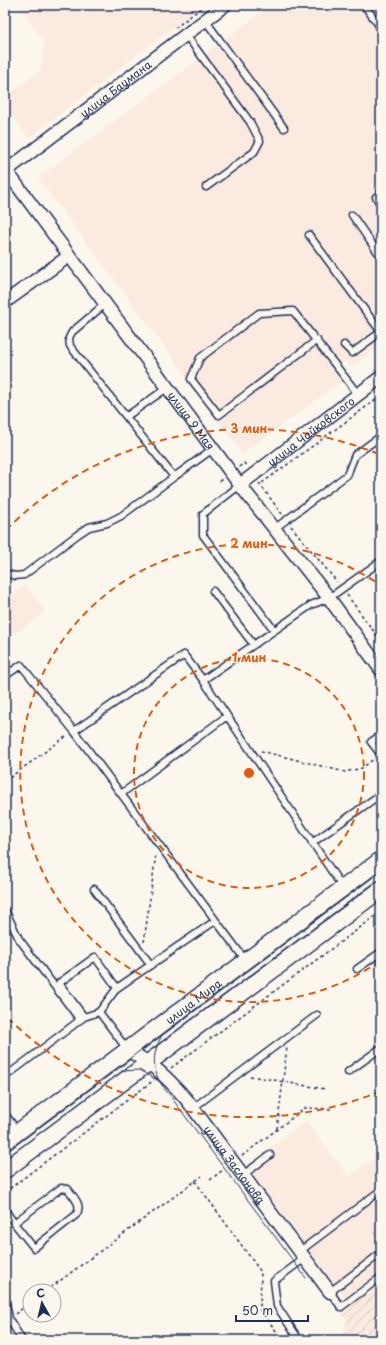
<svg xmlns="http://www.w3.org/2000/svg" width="386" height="1345" font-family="'Playpen Sans',sans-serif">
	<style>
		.built { fill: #fbeadf }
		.industrial { fill: url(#industrial-furrows) }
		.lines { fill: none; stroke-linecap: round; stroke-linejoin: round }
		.lane-casing { stroke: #1b2f5e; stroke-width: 9 }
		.street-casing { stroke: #1b2f5e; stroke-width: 15 }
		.secondary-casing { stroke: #1b2f5e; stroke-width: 19 }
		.path { stroke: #1b2f5e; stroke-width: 1.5; stroke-dasharray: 3 3; stroke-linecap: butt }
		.lane { stroke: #fbf7ec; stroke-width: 6 }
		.street { stroke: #fbf7ec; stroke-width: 12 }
		.secondary { stroke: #fbf7ec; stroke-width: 16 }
		.tram { stroke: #1b2f5e; stroke-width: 1 }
		.ring { fill: none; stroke: #e8590c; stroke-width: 2; stroke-dasharray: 7 5 }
		.labels { text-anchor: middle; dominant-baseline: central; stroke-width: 3; stroke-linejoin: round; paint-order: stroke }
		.street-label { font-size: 11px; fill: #1b2f5e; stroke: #fbf7ec }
		.centre { fill: #e8590c; stroke: #fbf7ec; stroke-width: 2 }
		.ring-label { font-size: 12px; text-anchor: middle; font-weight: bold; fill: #e8590c; stroke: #fbf7ec; stroke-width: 3; stroke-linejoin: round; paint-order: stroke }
	</style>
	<defs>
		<pattern id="industrial-furrows" width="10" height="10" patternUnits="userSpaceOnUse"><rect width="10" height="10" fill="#fbeadf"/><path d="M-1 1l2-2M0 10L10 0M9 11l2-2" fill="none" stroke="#d7c9c2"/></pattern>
	</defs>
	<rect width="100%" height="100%" fill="#fbf7ec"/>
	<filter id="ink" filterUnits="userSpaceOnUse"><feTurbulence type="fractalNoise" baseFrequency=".025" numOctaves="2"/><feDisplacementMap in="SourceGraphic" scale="8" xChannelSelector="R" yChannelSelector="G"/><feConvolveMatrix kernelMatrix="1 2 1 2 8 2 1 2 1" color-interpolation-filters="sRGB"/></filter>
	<g filter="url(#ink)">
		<path class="built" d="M 17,5 L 202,5 L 29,138 L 5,107 L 5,97 L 41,70 L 44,41 Z
			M 271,5 L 381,5 L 381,345 L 350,368 L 345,361 L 334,370 L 342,381 L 242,454 L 165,347 L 38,178 Z
			M 26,585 L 45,612 L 5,641 L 5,590 L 9,596 Z
			M 306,1121 L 349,1177 L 381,1153 L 381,1271 L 345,1298 L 247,1166 Z"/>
		<path class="industrial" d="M 381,1271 L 381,1340 L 337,1340 L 344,1330 L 347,1321 L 336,1306 Z"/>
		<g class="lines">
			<defs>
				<path id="lane" d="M 364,5 L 381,28
					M 205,20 L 284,128
					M 186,35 L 250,122 L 260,141 L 254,152 L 206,187
					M 381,193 L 376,197 L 381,205
					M 352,215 L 381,257
					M 309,235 L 381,332
					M 105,304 L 72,332 L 69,338 L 70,346 L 174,477 L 214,448
					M 317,340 L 219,415 L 191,379 L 200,358 L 259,313 L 293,311 L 358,394
					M 344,345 L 352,353 L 381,332
					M 127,416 L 167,388
					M 240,485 L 203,514 L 203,535 L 274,630
					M 274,529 L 347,475 L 355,455 L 381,436
					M 5,573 L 15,576 L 24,575 L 77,535 L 89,527 L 107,523 L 121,516 L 174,477
					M 213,591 L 253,644
					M 5,676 L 21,665 L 74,731 L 246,961
					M 74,731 L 184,655 L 203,680
					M 381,735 L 371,742 L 381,755
					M 121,794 L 227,716
					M 312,843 L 381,794
					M 343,888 L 203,680 L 311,605 L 329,598 L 381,561
					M 94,889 L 151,965
					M 5,910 L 19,939 L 80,1020
					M 357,969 L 381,952
					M 99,1012 L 127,1049
					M 84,1017 L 59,983 L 95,957 L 117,988
					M 348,1072 L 381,1048
					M 5,1077 L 84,1017 L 99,1012 L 117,988 L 215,921
					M 193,1108 L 317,1015
					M 5,1114 L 18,1132
					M 243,1175 L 270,1155
					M 61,1188 L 68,1189 C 74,1198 83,1205 76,1215 L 34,1248 L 14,1223 Z
					M 5,1210 L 14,1223
					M 300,1251 L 381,1190
					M 381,1253 L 330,1292 L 341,1307 L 381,1277
					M 6,1303 L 9,1319 L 22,1340
					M 299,1340 L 277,1306 L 274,1281 L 305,1258"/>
				<g id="street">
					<path id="s1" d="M 5,169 L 240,485 L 329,598 L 381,670"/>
					<path id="s2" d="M 6,171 L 225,5"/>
					<path d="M 5,302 L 69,256"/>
					<path id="s3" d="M 240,485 L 381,377"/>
					<path id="s4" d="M 128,1050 C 155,1066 166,1076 187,1100 L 330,1292"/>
				</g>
				<g id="secondary">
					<path id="s5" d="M 5,1142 L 381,860"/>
					<path d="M 5,1170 L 381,889"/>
				</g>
			</defs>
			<use href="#lane" class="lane-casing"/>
			<use href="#street" class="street-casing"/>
			<use href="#secondary" class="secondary-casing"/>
			<path class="path" d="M 175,28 L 205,5
				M 239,467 L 244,463 L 247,467
				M 219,481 L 223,479
				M 259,483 L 282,514
				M 262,483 L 381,396
				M 291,526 L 337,582
				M 347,595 L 381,641
				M 261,751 L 345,772 L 362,768 L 375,758
				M 5,781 L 68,735
				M 144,942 L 156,854
				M 377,1061 L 381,1065
				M 171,1068 L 381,912
				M 250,1076 L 325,1089
				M 277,1129 L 287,1047
				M 242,1156 L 305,1108 L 332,1109
				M 210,1180 L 224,1169
				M 195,1181 L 261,1272 L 260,1310 L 283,1340
				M 5,1192 L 154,1080
				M 46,1291 L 202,1176
				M 15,1314 L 30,1303"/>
			<use href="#lane" class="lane"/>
			<use href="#street" class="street"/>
			<use href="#secondary" class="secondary"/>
			<path class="tram" d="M 171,1035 L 381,879
				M 161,1037 C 153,1053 152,1064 159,1081 L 306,1278
				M 122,1071 L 139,1070 L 159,1081
				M 5,1152 L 381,870"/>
		</g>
	</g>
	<g class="ring">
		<circle cx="249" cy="773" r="115"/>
		<path d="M380 961A229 229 0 1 1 380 585"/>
		<path d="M381 1091A344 344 0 0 1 6 1016M6 530A344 344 0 0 1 381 455"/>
	</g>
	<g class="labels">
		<g class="street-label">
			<text stroke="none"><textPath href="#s2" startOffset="137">улица Баумана</textPath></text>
			<text stroke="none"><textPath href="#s1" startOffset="313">улица 9 Мая</textPath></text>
			<text stroke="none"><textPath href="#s3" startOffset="89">улица Чайковского</textPath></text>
			<text stroke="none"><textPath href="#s5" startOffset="235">улица Мира</textPath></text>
			<text stroke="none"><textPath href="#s4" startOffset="158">улица Заслонова</textPath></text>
		</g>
	</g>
	<circle cx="249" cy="773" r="6" class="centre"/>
	<g class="ring-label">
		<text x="249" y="433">3 мин</text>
		<text x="249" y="548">2 мин</text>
		<text x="249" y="662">1 мин</text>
	</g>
	<rect width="386" height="1345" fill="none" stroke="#fbf7ec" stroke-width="20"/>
	<rect x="10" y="10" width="366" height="1325" fill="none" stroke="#1b2f5e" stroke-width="1.5" filter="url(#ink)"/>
	<g transform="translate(42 1303) rotate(352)"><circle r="19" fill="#fbf7ec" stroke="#a1a7b3"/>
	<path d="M0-3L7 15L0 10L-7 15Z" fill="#1b2f5e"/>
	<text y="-6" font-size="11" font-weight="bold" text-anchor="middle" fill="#1b2f5e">С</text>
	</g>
	<path d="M236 1315v6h72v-6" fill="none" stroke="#1b2f5e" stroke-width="2"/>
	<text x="242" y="1315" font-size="12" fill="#1b2f5e" stroke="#fbf7ec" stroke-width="3" paint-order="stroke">50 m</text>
</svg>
